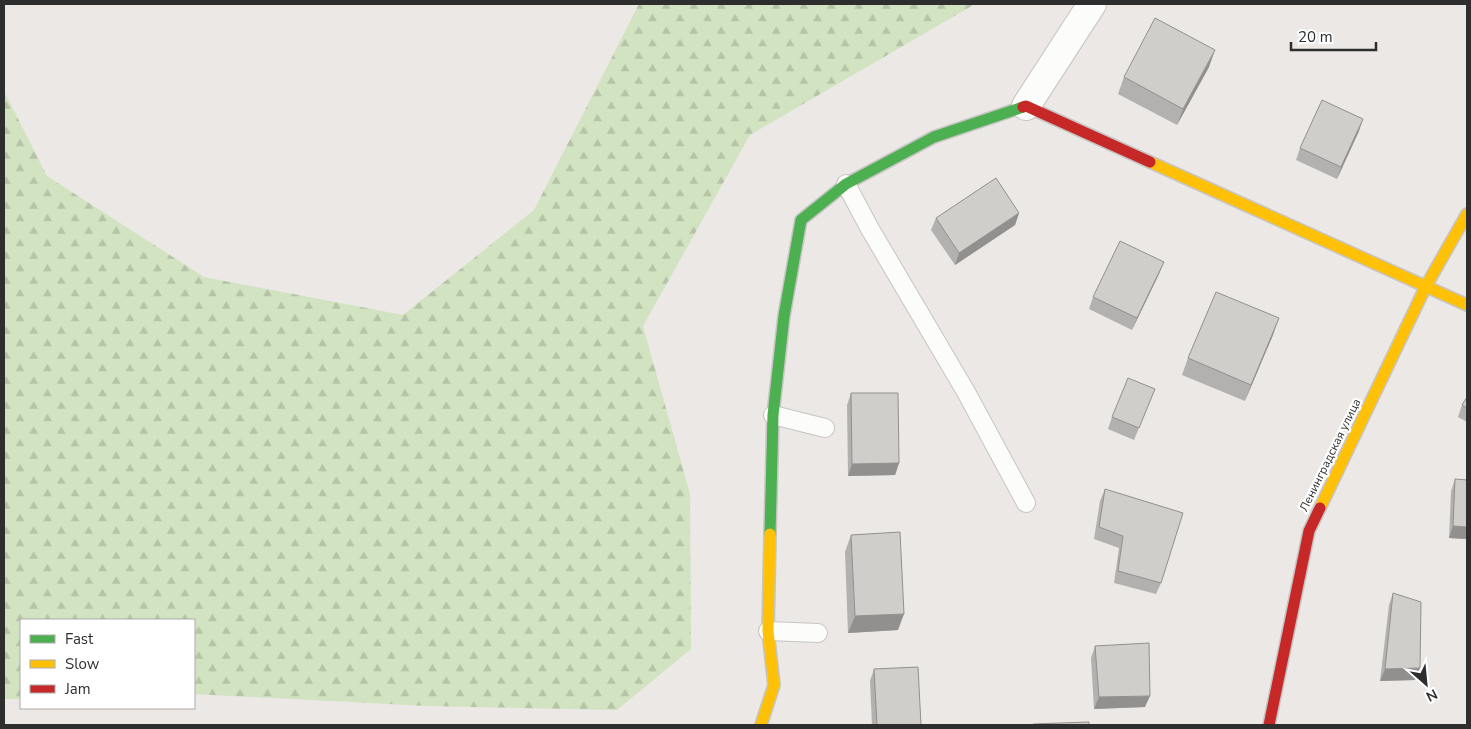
<svg xmlns="http://www.w3.org/2000/svg" width="1471" height="729" font-family="'Nunito Sans',sans-serif">
	<style>
		.forest { fill: url(#forest-firs) }
		.lines { fill: none; stroke-linecap: round; stroke-linejoin: round }
		.lane-casing { stroke: #c6c5c4; stroke-width: 20 }
		.street-casing { stroke: #c6c5c4; stroke-width: 30 }
		.fast-casing { stroke: #c6c5c4; stroke-width: 14 }
		.slow-casing { stroke: #c6c5c4; stroke-width: 14 }
		.jam-casing { stroke: #c6c5c4; stroke-width: 14 }
		.lane { stroke: #fcfcfb; stroke-width: 18 }
		.street { stroke: #fcfcfb; stroke-width: 28 }
		.fast { stroke: #4caf50; stroke-width: 11 }
		.slow { stroke: #ffc107; stroke-width: 11 }
		.jam { stroke: #c62828; stroke-width: 11 }
		.wall { fill: #b3b1af }
		.shaded-wall { fill: #92908e }
		.building { fill: #d0cecb; stroke: #92908e }
		.labels { text-anchor: middle; dominant-baseline: central; stroke-width: 4.5; stroke-linejoin: round; paint-order: stroke }
		.street-label { font-size: 12px; fill: #2e2e2e; stroke: #fff }
	</style>
	<defs>
		<pattern id="forest-firs" width="22" height="20" patternUnits="userSpaceOnUse" patternTransform="scale(1.25)"><rect width="22" height="20" fill="#d2e3c1"/><path d="M5 1l3.5 6h-7zM16 11l3.5 6h-7z" fill="#b5c3a6"/></pattern>
	</defs>
	<rect width="100%" height="100%" fill="#ebe8e5"/>
	<path class="forest" d="M 639,4 L 975,4 L 750,135 L 643,326 L 690,494 L 691,649 L 617,710 L 426,706 L 194,694 L 194,620 L 21,620 L 21,699 L 4,699 L 4,91 L 47,176 L 204,277 L 403,315 L 534,210 Z"/>
	<g class="lines">
		<defs>
			<path id="lane" d="M 846,184 L 870,229 L 966,392 L 1026,503
				M 773,415 L 825,428
				M 768,631 L 818,633"/>
			<path id="street" d="M 1026,106 L 1092,4"/>
			<path id="fast" d="M 770,534 L 773,415 L 784,316 L 801,220 L 846,184 L 934,137 L 1023,107"/>
			<path id="slow" d="M 1150,162 L 1467,305
				M 1320,508 L 1426,286 L 1467,214
				M 761,725 L 774,685 L 768,631 L 770,534"/>
			<path id="jam" d="M 1023,107 L 1026,106 L 1150,162
				M 1269,725 L 1309,531 L 1320,508"/>
		</defs>
		<use href="#lane" class="lane-casing"/>
		<use href="#street" class="street-casing"/>
		<use href="#fast" class="fast-casing"/>
		<use href="#slow" class="slow-casing"/>
		<use href="#jam" class="jam-casing"/>
		<use href="#lane" class="lane"/>
		<use href="#street" class="street"/>
		<use href="#fast" class="fast"/>
		<use href="#slow" class="slow"/>
		<use href="#jam" class="jam"/>
	</g>
	<path class="wall" d="M 1209,67 L 1177,125 L 1118,94 L 1124,77 Z
		M 1359,131 L 1337,179 L 1296,160 L 1300,148 Z
		M 1019,213 L 1015,225 L 955,265 L 931,230 L 936,218 Z
		M 1159,274 L 1132,330 L 1089,309 L 1093,297 Z
		M 1273,335 L 1245,401 L 1182,375 L 1188,358 Z
		M 1155,389 L 1134,440 L 1108,429 L 1112,417 Z
		M 851,393 L 899,463 L 895,475 L 848,476 L 847,405 Z
		M 1467,397 L 1467,422 L 1458,417 L 1462,405 Z
		M 1455,479 L 1467,539 L 1449,538 L 1451,491 Z
		M 1105,489 L 1161,583 L 1156,594 L 1114,583 L 1119,548 L 1094,539 L 1100,501 Z
		M 851,535 L 898,630 L 848,633 L 845,552 Z
		M 1393,593 L 1415,680 L 1380,681 L 1389,605 Z
		M 1095,646 L 1145,707 L 1094,709 L 1091,658 Z
		M 874,669 L 921,725 L 872,725 L 870,681 Z"/>
	<path class="shaded-wall" d="M 1215,50 L 1209,67 L 1177,125 L 1183,109 Z
		M 1363,119 L 1359,131 L 1337,179 L 1341,167 Z
		M 1019,213 L 1015,225 L 955,265 L 959,253 Z
		M 1164,262 L 1159,274 L 1132,330 L 1137,318 Z
		M 1279,318 L 1273,335 L 1245,401 L 1251,385 Z
		M 899,463 L 895,475 L 848,476 L 852,464 Z
		M 1453,526 L 1467,527 L 1467,539 L 1449,538 Z
		M 904,614 L 898,630 L 848,633 L 855,616 Z
		M 1420,668 L 1415,680 L 1380,681 L 1385,669 Z
		M 1150,696 L 1145,707 L 1094,709 L 1099,697 Z"/>
	<path class="building" d="M 1155,18 L 1215,50 L 1183,109 L 1124,77 Z
		M 1322,100 L 1363,119 L 1341,167 L 1300,148 Z
		M 996,178 L 1019,213 L 959,253 L 936,218 Z
		M 1120,241 L 1164,262 L 1137,318 L 1093,297 Z
		M 1216,292 L 1279,318 L 1251,385 L 1188,358 Z
		M 1128,378 L 1155,389 L 1139,428 L 1112,417 Z
		M 851,393 L 898,393 L 899,463 L 852,464 Z
		M 1467,397 L 1467,408 L 1462,405 Z
		M 1455,479 L 1467,480 L 1467,527 L 1453,526 Z
		M 1105,489 L 1183,513 L 1161,583 L 1118,571 L 1123,536 L 1099,527 Z
		M 900,532 L 904,614 L 855,616 L 851,535 Z
		M 1393,593 L 1421,602 L 1420,668 L 1385,669 Z
		M 1149,643 L 1150,696 L 1099,697 L 1095,646 Z
		M 918,667 L 921,725 L 877,725 L 874,669 Z
		M 1089,722 L 1089,725 L 1033,725 L 1033,724 Z"/>
	<g class="labels">
		<g class="street-label">
			<text transform="translate(1330 455) rotate(-64)">Ленинградская улица</text>
		</g>
	</g>
	<rect width="1471" height="729" fill="none" stroke="#2e2e2e" stroke-width="10"/>
	<rect x="20" y="619" width="175" height="90" fill="#ffffff" stroke="#ababab"/>
	<rect x="30" y="635" width="25" height="8" fill="#4caf50" stroke="#ababab"/>
	<text x="65" y="644" font-size="15" fill="#2e2e2e">Fast</text>
	<rect x="30" y="660" width="25" height="8" fill="#ffc107" stroke="#ababab"/>
	<text x="65" y="669" font-size="15" fill="#2e2e2e">Slow</text>
	<rect x="30" y="685" width="25" height="8" fill="#c62828" stroke="#ababab"/>
	<text x="65" y="694" font-size="15" fill="#2e2e2e">Jam</text>
	<g transform="translate(1426 684) rotate(153)" stroke="#ffffff" stroke-width="4" paint-order="stroke">
	<path d="M0-4L9 19L0 12L-9 19Z" fill="#2e2e2e"/>
	<text y="-8" font-size="14" font-weight="bold" text-anchor="middle" fill="#2e2e2e">N</text>
	</g>
	<path d="M1291 42v8h85v-8" fill="none" stroke="#2e2e2e" stroke-width="2.5"/>
	<text x="1298" y="42" font-size="15" fill="#2e2e2e" stroke="#ffffff" stroke-width="4" paint-order="stroke">20 m</text>
</svg>
